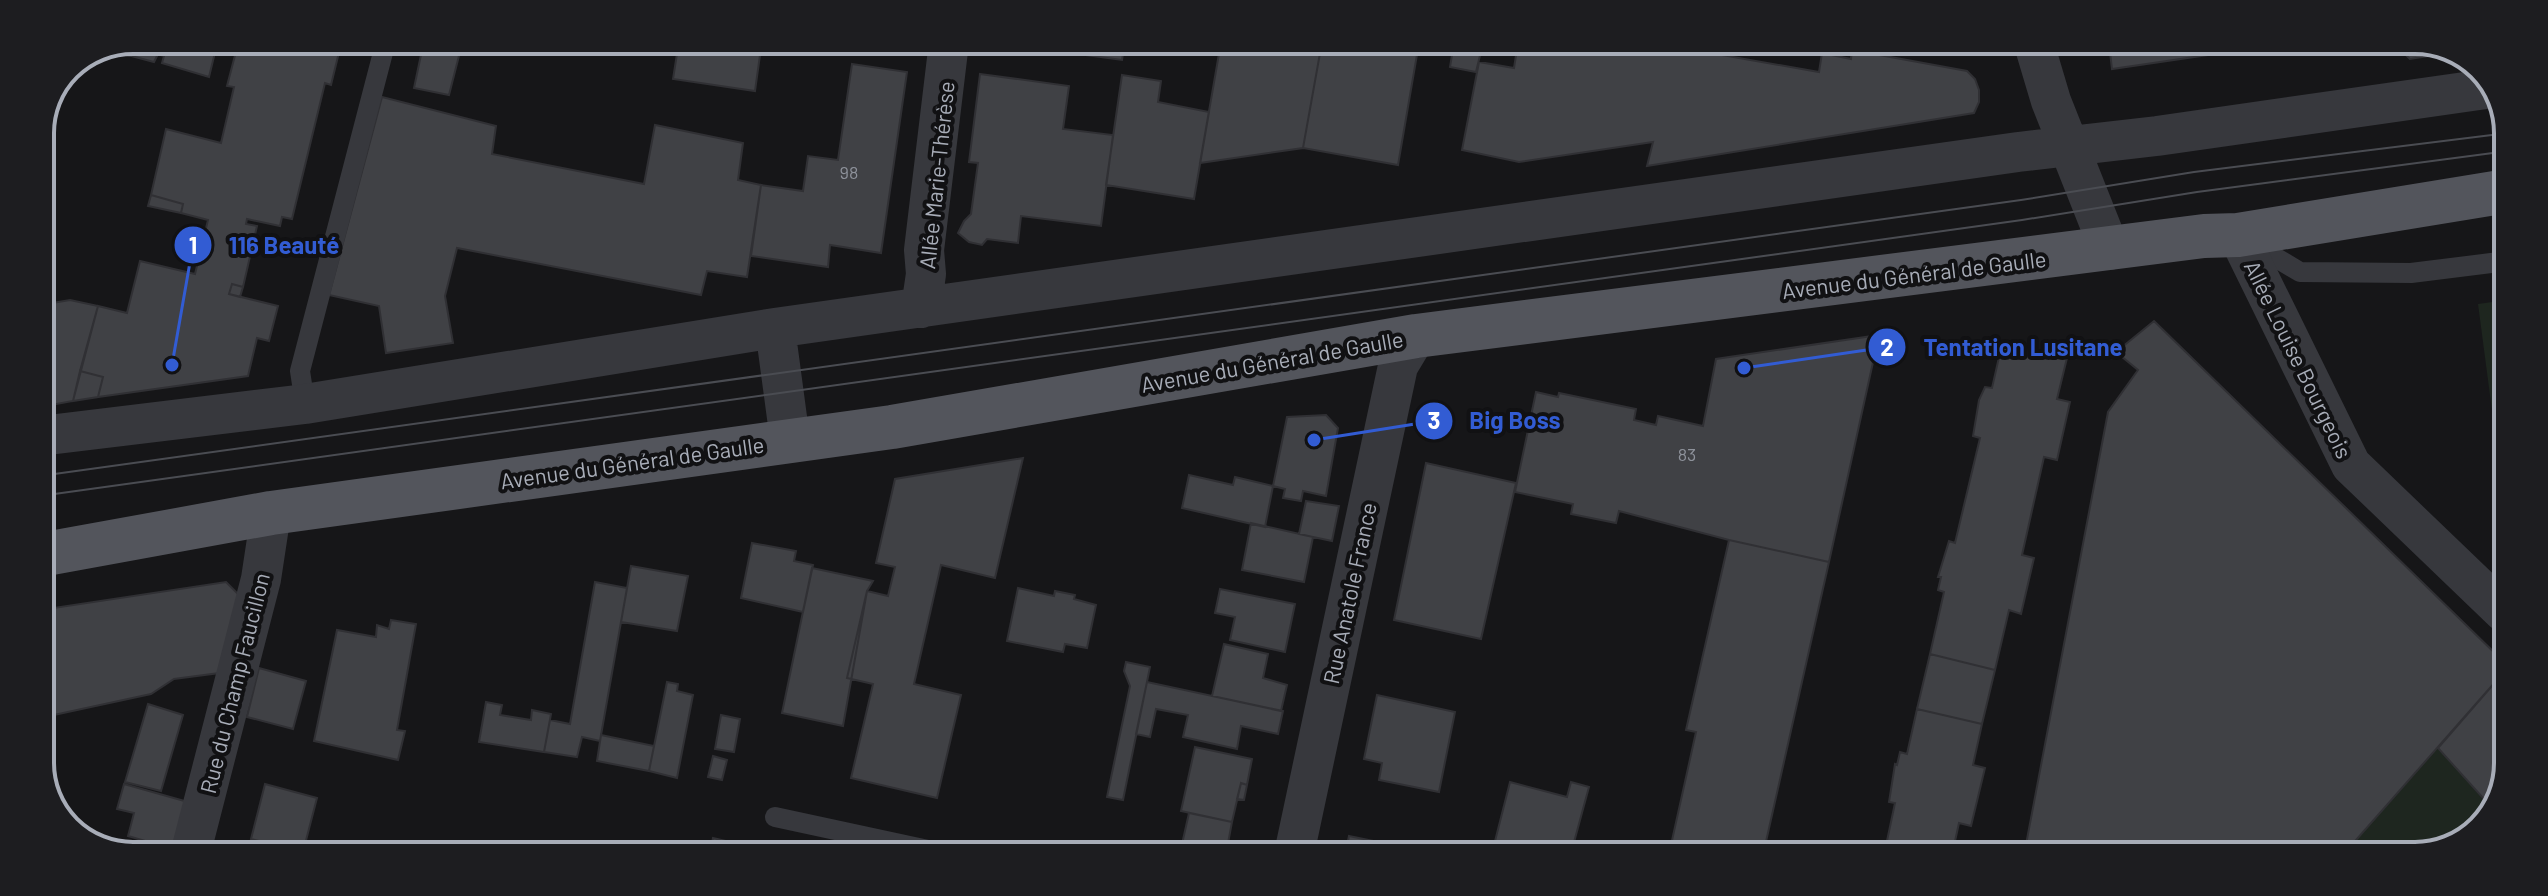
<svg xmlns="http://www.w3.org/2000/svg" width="2548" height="896" font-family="Barlow,sans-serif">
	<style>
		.green { fill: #1e261f }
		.building { fill: #404145; stroke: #303034; stroke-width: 2 }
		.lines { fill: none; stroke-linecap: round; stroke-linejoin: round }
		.lane { stroke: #37383d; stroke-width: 20 }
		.street { stroke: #37383d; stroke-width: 40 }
		.primary { stroke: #53555c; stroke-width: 44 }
		.tram { stroke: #4a4c52; stroke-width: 2 }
		.labels { text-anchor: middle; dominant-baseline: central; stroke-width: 8; stroke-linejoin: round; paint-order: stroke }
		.number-label { font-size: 18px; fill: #8e929b }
		.street-label { font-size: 22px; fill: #a8adb8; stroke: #111113 }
		.rim { fill: none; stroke: #a8adb8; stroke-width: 4 }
		.leader { fill: none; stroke: #325cd3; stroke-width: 3 }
		.callout-dot { fill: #325cd3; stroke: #111113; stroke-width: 3 }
		.mark-label { font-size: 24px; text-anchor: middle; font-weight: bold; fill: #fff }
		.callout-label { font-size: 24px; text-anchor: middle; font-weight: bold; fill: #325cd3; stroke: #111113; stroke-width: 8; stroke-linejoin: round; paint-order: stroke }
	</style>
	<rect width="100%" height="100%" fill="#161618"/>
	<path class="green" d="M 2507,300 L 2505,509 L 2478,304 Z
		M 2438,748 L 2492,808 L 2471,837 L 2416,856 L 2342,856 Z"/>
	<path class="building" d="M 133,40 L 218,40 L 209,77 L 162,63 L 164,56 L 158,54 L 154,62 L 109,50 Z
		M 239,40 L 342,40 L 331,85 L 325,83 L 292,219 L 282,217 L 280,226 L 247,219 L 246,224 L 257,226 L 243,287 L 232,284 L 229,294 L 278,306 L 269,341 L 257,338 L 248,376 L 98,397 L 103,377 L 80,371 L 98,306 L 127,313 L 140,261 L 195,274 L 208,220 L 181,213 L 183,204 L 151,195 L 166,129 L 221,143 L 234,87 L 227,86 Z
		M 416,41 L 448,41 L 462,44 L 449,95 L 414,88 L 422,50 L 415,47 Z
		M 679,41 L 762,41 L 755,91 L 673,79 Z
		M 1056,42 L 1125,42 L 1122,60 L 1055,51 Z
		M 1221,42 L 1322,42 L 1303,148 L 1200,163 Z
		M 1322,42 L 1419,43 L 1398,165 L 1303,148 Z
		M 1454,43 L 1483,43 L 1476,72 L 1450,67 Z
		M 1546,43 L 1654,43 L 1819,72 L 1822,53 L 1851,59 L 1852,50 L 1967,71 L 1975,79 L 1979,90 L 1979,102 L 1974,113 L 1647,166 L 1653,142 L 1519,162 L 1462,150 L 1479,62 L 1514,68 L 1517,49 Z
		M 2109,44 L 2283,44 L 2112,69 Z
		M 2395,45 L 2445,45 L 2455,52 L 2410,59 Z
		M 852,64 L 907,72 L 881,253 L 830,245 L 828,267 L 751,256 L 761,185 L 803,191 L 808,156 L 838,160 Z
		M 980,74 L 1069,86 L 1063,129 L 1113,135 L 1101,226 L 1021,216 L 1018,243 L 987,239 L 982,245 L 969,242 L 958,233 L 964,221 L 971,214 L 978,163 L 969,162 Z
		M 1122,75 L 1161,81 L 1158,102 L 1209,112 L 1194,199 L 1106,185 Z
		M 382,97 L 496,126 L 492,154 L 644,184 L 655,125 L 743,143 L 738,180 L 761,185 L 747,277 L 707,271 L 701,295 L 457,248 L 445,296 L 453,343 L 386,353 L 379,306 L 329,295 Z
		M 151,195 L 183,204 L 181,213 L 148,206 Z
		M 232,284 L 243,287 L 240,297 L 229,294 Z
		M 70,300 L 98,306 L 73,401 L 40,407 L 40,305 Z
		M 2154,321 L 2504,662 L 2504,672 L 2342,856 L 2024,855 L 2108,412 L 2138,370 L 2116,352 Z
		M 1879,335 L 1829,562 L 1729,540 L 1619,511 L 1616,523 L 1571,514 L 1573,504 L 1515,492 L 1536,392 L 1558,397 L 1559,393 L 1636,409 L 1634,420 L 1656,425 L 1658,416 L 1703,426 L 1716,359 Z
		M 2002,344 L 2067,358 L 2057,399 L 2070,402 L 2057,460 L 2044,457 L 2022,555 L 2034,558 L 2021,614 L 2009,610 L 1995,670 L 1930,654 L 1944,592 L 1938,590 L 1941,577 L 1938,577 L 1949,541 L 1955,543 L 1980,438 L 1973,436 L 1979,400 L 1985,387 L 1992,388 Z
		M 80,371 L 103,377 L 98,397 L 73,401 Z
		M 1326,415 L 1338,428 L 1326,496 L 1303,491 L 1301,501 L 1283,498 L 1285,489 L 1273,486 L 1287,417 Z
		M 1023,458 L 995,578 L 941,565 L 914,684 L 961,695 L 937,798 L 851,778 L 873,684 L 847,678 L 867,591 L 888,596 L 895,567 L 876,563 L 895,479 Z
		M 1426,463 L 1516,483 L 1481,639 L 1394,620 Z
		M 1189,475 L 1233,485 L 1235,477 L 1273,486 L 1265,527 L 1182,508 Z
		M 1306,501 L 1339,506 L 1332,541 L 1299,534 Z
		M 1251,523 L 1313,537 L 1304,582 L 1242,570 Z
		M 1729,540 L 1829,562 L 1763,855 L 1669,854 L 1696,732 L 1686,730 Z
		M 752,543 L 796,551 L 794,561 L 813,565 L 803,612 L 741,598 Z
		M 631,566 L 688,576 L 677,631 L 621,622 Z
		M 812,568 L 873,581 L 867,591 L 843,726 L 782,713 Z
		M 226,582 L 245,601 L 227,672 L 174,679 L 151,694 L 40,718 L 40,610 Z
		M 595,582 L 627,588 L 600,741 L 582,737 L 577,757 L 544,752 L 550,720 L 570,724 Z
		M 1018,588 L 1054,596 L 1055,591 L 1075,595 L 1074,599 L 1096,605 L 1087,648 L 1065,644 L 1063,652 L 1007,641 Z
		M 1220,589 L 1295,604 L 1285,652 L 1230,640 L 1235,617 L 1215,613 Z
		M 391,620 L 416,624 L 397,730 L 405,731 L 398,760 L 314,741 L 337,630 L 376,637 L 377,625 L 389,629 Z
		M 1224,644 L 1268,654 L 1263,678 L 1287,685 L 1281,711 L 1212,696 Z
		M 1930,654 L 1995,670 L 1982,724 L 1917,709 Z
		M 1126,662 L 1150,667 L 1123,800 L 1107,797 L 1130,686 L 1124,671 Z
		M 259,668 L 306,681 L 293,729 L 247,717 Z
		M 2504,672 L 2503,793 L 2492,808 L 2438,748 Z
		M 667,682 L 678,684 L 677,691 L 693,695 L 677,778 L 649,771 Z
		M 1147,682 L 1283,711 L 1278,734 L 1241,726 L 1237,749 L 1183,737 L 1188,715 L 1156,709 L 1150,737 L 1136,734 Z
		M 1377,695 L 1455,712 L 1439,792 L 1379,780 L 1382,763 L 1364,759 Z
		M 486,702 L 502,705 L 500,715 L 531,720 L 532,710 L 551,714 L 544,752 L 479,742 Z
		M 148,704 L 183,715 L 161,791 L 125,782 Z
		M 1917,709 L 1982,724 L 1973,765 L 1985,768 L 1971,826 L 1959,823 L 1952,855 L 1884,855 L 1895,803 L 1889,802 L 1895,764 L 1897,765 L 1900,752 L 1907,754 Z
		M 721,715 L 740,719 L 734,752 L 715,749 Z
		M 601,735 L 654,746 L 649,771 L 597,761 Z
		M 1195,747 L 1252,759 L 1247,785 L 1241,783 L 1232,822 L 1181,811 Z
		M 713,756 L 727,760 L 722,780 L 708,777 Z
		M 1510,782 L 1567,797 L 1571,782 L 1589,787 L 1573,846 L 1610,854 L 1477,854 L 1479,850 L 1492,853 Z
		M 1241,783 L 1247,785 L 1244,800 L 1237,799 Z
		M 124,784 L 188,802 L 176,850 L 128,836 L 134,813 L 117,809 Z
		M 265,784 L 317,798 L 303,852 L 251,839 Z
		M 1189,813 L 1232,822 L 1226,854 L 1180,853 Z
		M 1349,836 L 1403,847 L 1402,854 L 1345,854 Z
		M 713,838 L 776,853 L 710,852 Z
		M 89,841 L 113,848 L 112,851 L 103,851 Z"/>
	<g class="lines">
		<path class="lane" d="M 2248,241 L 2300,272 L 2411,273 L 2507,261
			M 305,404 L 300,371 L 386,41
			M 775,817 L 942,853"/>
		<path class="street" d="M 2034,44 L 2051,101 L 2110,250
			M 2238,235 L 2351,465 L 2504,612
			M 921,308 L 926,274 L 924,250 L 949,42
			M 775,328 L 790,440
			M 40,436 L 305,404 L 775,328 L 2018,152 L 2157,136 L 2493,88
			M 191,851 L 261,579 L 271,513
			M 1294,854 L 1398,366 L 1416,336"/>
		<path class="primary" d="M 40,555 L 271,513 L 892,427 L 1416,336 L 2204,236 L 2238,235 L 2507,191"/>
		<path class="tram" d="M 40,476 L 2021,200 L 2194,172 L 2508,133
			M 40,496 L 2022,220 L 2197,192 L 2508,151"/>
	</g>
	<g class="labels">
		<g class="number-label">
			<text x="849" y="172">98</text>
			<text x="1687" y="454">83</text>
		</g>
		<g class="street-label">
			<text transform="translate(936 175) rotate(-84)">Allée Marie-Thérèse</text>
			<text transform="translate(1914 274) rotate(-7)">Avenue du Général de Gaulle</text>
			<text transform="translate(2299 359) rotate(64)">Allée Louise Bourgeois</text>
			<text transform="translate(1272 361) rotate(-10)">Avenue du Général de Gaulle</text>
			<text transform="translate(632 462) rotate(-8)">Avenue du Général de Gaulle</text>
			<text transform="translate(1349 593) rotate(-78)">Rue Anatole France</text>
			<text transform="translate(234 683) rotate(-76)">Rue du Champ Faucillon</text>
		</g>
	</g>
	<path d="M0 0H2548V896H0ZM133 54H2415A79 79 0 0 1 2494 133V763A79 79 0 0 1 2415 842H133A79 79 0 0 1 54 763V133A79 79 0 0 1 133 54Z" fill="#1d1d20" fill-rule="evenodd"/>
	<path class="rim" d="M133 54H2415A79 79 0 0 1 2494 133V763A79 79 0 0 1 2415 842H133A79 79 0 0 1 54 763V133A79 79 0 0 1 133 54Z"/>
	<path class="leader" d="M172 365L193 245M1744 368L1887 347M1314 440L1434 421"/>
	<g class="callout-dot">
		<circle cx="172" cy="365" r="8"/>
		<circle cx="1744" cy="368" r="8"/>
		<circle cx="1314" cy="440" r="8"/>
		<circle cx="193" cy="245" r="20"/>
		<circle cx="1887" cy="347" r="20"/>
		<circle cx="1434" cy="421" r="20"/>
	</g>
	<g class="mark-label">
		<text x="193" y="254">1</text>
		<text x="1887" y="356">2</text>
		<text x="1434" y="429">3</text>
	</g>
	<g class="callout-label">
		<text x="284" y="254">116 Beauté</text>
		<text x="2023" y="356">Tentation Lusitane</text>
		<text x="1515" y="429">Big Boss</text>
	</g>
</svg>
